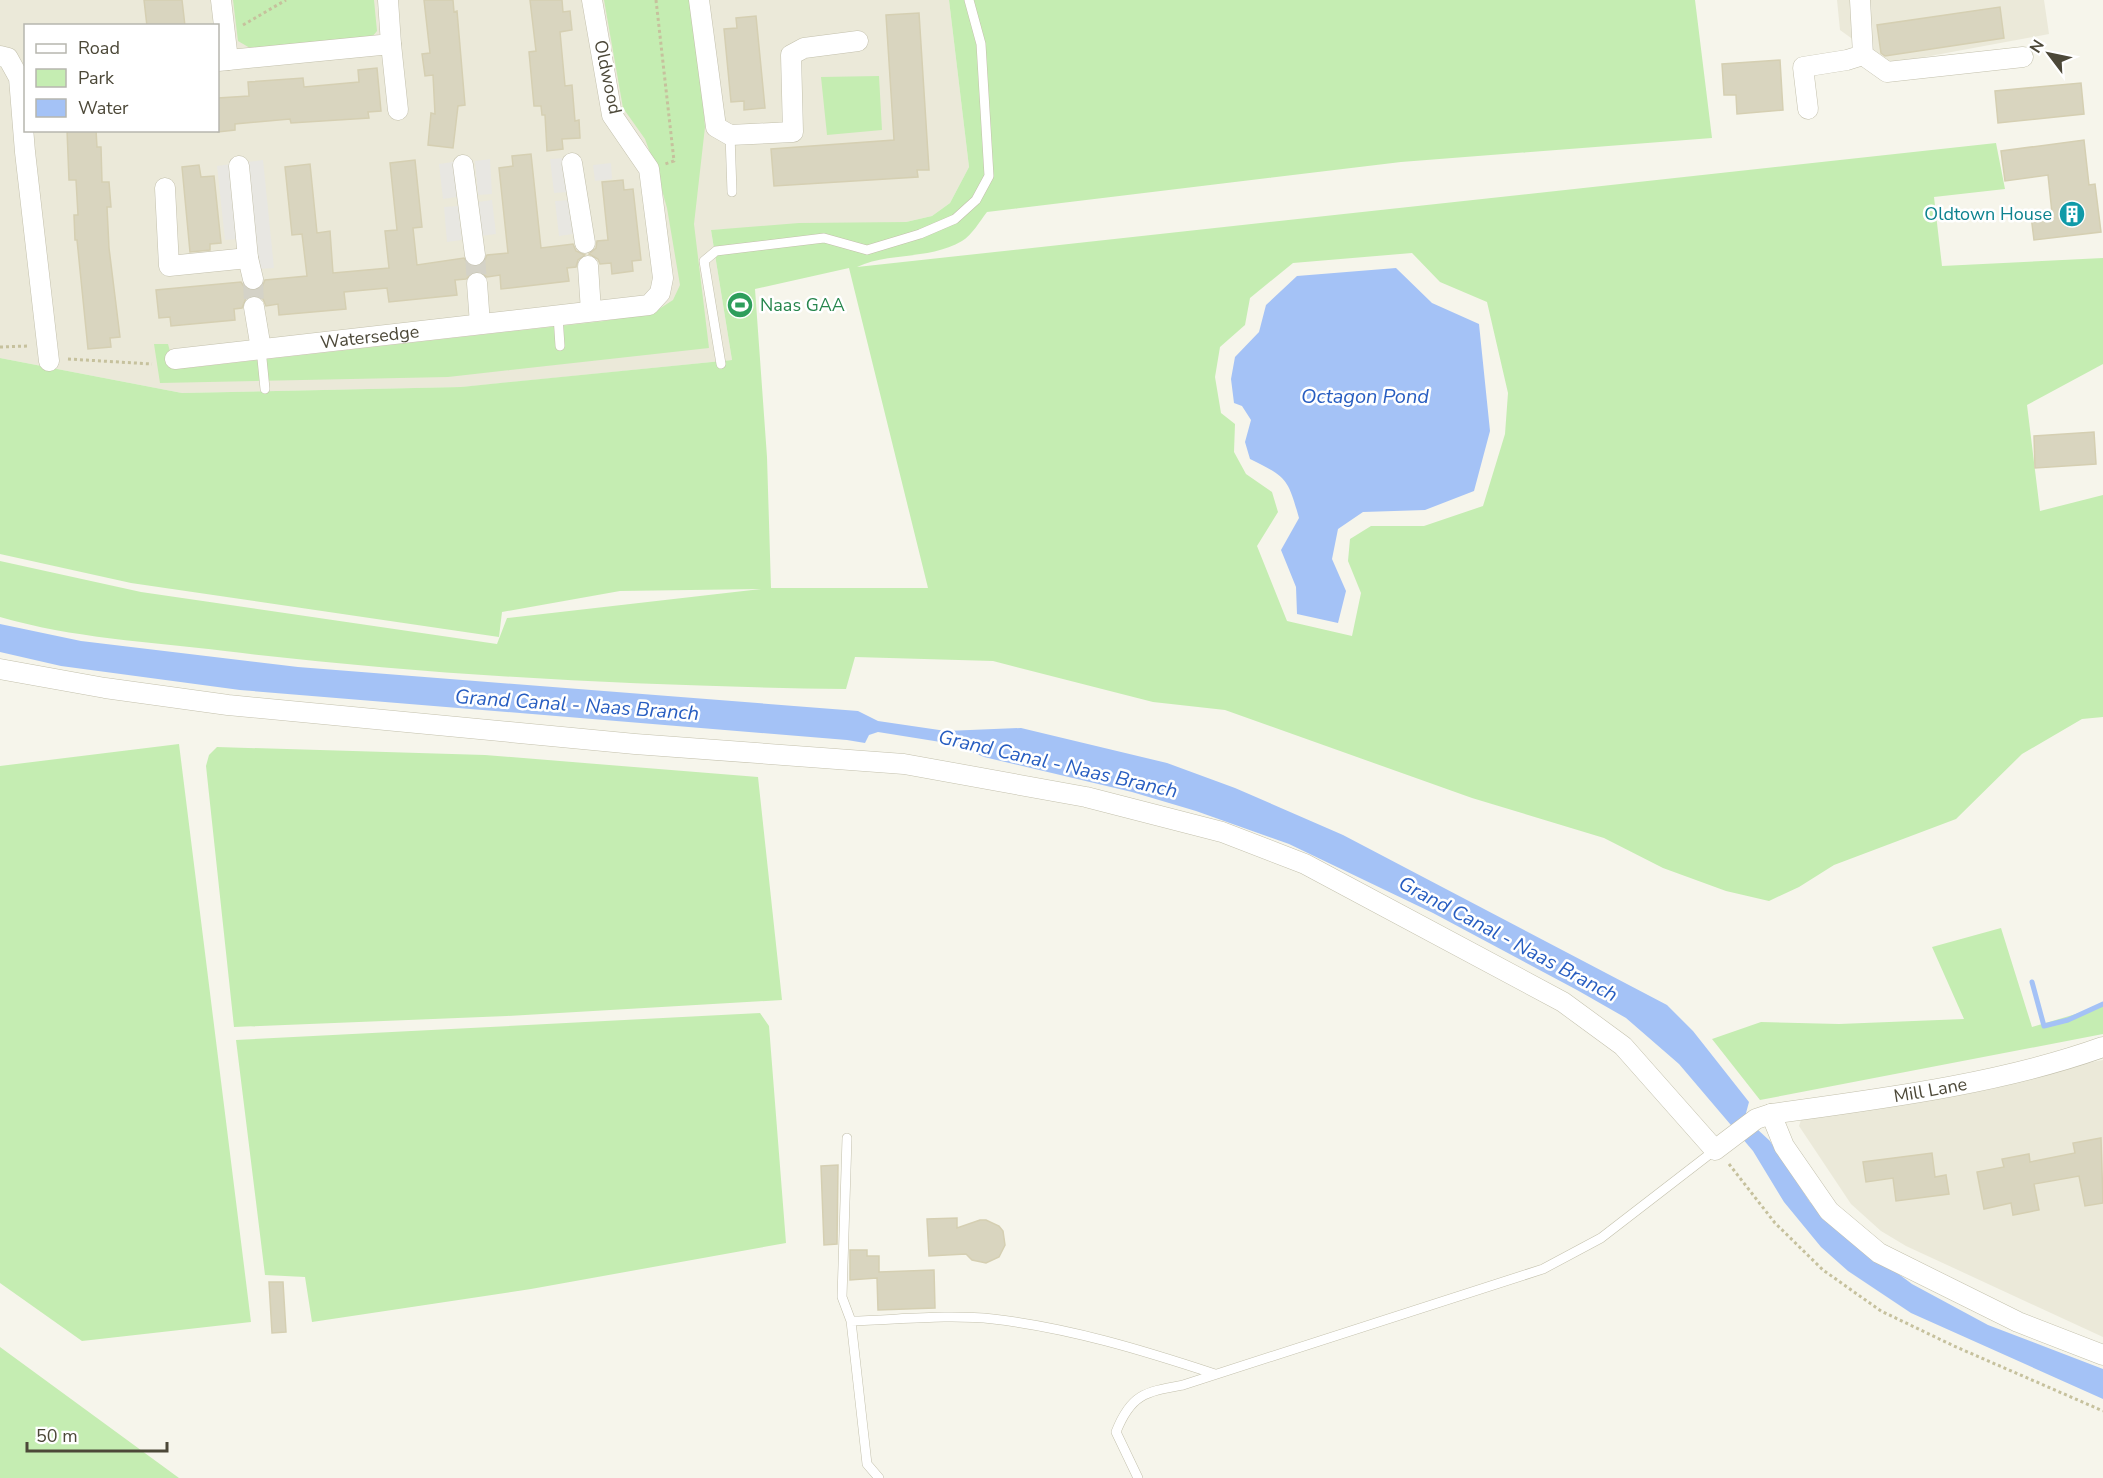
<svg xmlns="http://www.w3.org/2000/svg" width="2103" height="1478" font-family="'Nunito Sans',sans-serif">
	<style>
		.residential { fill: #ebe9d9; fill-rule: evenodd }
		.green { fill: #c5edb2; fill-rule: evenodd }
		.parking { fill: #e8e7e2 }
		.water { fill: #a4c2f6 }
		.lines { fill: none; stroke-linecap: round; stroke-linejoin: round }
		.stream { stroke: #a4c2f6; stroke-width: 5 }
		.building { fill: #d9d5bf; stroke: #d5cfb2; stroke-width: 1.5 }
		.street-tunnel { stroke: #d4d2c7; stroke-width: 20; stroke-dasharray: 20 10; stroke-linecap: butt }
		.lane-casing { stroke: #c3c0ac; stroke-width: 10 }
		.street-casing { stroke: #c3c0ac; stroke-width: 21 }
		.path { stroke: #c6c19d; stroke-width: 3; stroke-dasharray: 3 3; stroke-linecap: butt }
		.lane { stroke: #fff; stroke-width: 9 }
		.street { stroke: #fff; stroke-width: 20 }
		.labels { text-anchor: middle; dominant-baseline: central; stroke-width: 5; stroke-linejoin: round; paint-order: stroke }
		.street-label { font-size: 18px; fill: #4c4838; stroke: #fff }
		.culture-label { font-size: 18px; fill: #0d838f; stroke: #fff; text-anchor: end }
		.leisure-label { font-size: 18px; fill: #27864d; stroke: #fff; text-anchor: start }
		.water-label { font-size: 20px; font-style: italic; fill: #275dc1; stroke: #fff }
	</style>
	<rect width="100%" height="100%" fill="#f6f5eb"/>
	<path class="residential" d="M 0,0 L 949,0 L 969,167 L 950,203 L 932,216 L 906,222 L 711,230 L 732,360 L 462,387 L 182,393 L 0,358 ZM 26,26 L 218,26 L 218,130 L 26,130 Z
		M 1837,0 L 2044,0 L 2049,34 L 1887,64 L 1840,30 Z
		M 2103,1060 L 2103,1337 L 1906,1246 L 1881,1231 L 1851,1204 L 1799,1126 L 1802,1117 Z"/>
	<path class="green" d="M 233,0 L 374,0 L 377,31 L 372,37 L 250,48 L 238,41 Z
		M 604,0 L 694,0 L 705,127 L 694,224 L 709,348 L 448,377 L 160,383 L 154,344 L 168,344 L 174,366 L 187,368 L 604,321 L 653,313 L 673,300 L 680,285 L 667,208 L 655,166 L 645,139 L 623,108 Z
		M 949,0 L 1695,0 L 1712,138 L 1401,162 L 987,212 C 980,221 972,235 962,241 C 930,260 889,252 857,267 L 1996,143 L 2005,189 L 1934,197 L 1942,266 L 2103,258 L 2103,364 L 2027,405 L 2040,511 L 2103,495 L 2103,717 L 2082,719 L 2022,754 L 1956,819 L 1834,865 L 1799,887 L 1769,901 L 1726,891 L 1663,868 L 1604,838 L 1472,798 L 1225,710 L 1153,702 L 993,661 L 855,657 L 846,689 C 639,686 431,676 225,651 C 150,642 72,638 0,617 L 0,561 L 141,592 L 497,644 L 507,618 L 761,589 L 620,591 L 502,612 L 499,637 L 131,583 L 0,554 L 0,358 L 182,393 L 461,387 L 732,360 L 711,230 L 799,223 L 906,222 L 932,216 L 950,203 L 969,167 ZM 1412,253 L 1440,282 L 1487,302 L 1508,393 L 1505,434 L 1483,506 L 1424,526 L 1371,526 L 1350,539 L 1348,561 L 1361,593 L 1352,636 L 1287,621 L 1257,546 L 1278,512 L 1272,492 L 1246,474 L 1234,452 L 1235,424 L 1221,413 L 1215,377 L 1220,347 L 1245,325 L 1250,298 L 1293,263 ZM 849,268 L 928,588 L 771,588 L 767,457 L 755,289 Z
		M 879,76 L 882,130 L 827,135 L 821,77 Z
		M 179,744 L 251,1322 L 82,1341 L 0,1283 L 0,766 Z
		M 217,747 L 485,755 L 758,777 L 782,1000 L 507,1016 L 234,1027 L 206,766 L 209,755 Z
		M 2001,928 L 2032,1027 L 2103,1006 L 2103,1034 L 1760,1100 L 1712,1039 L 1761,1022 L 1839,1024 L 1964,1019 L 1932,947 Z
		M 760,1013 L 769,1026 L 786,1243 L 531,1289 L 312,1322 L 305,1277 L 265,1275 L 236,1040 Z
		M 0,1347 L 179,1478 L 0,1478 Z"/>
	<path class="parking" d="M 565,158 L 569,192 L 554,193 L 550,159 Z
		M 490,159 L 492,194 L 478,195 L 475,161 Z
		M 263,160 L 274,268 L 258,269 L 247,162 Z
		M 453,162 L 457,197 L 443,199 L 439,164 Z
		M 611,163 L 612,179 L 595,181 L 593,165 Z
		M 231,164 L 239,239 L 225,240 L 217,166 Z
		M 492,200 L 496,234 L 481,236 L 478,202 Z
		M 570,200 L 573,234 L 559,236 L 555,201 Z
		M 458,206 L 462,240 L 447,242 L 444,207 Z"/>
	<path class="water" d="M 1396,268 L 1432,303 L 1479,324 L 1490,431 L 1474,491 L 1425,510 L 1363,512 L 1338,529 L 1332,559 L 1346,591 L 1338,623 L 1297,614 L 1296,587 L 1281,550 L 1299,518 C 1288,479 1287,477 1250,459 L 1245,442 L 1251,420 L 1242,406 L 1234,403 L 1231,379 L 1235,357 L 1259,332 L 1266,305 L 1297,276 Z
		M 0,624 L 81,641 L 298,667 L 858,711 L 878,721 L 946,731 L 1021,728 L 1167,763 L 1235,788 L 1343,835 L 1667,1005 L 1693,1031 L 1749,1102 L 1746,1113 L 1757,1129 L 1770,1141 L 1810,1202 L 1849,1237 L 1912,1284 L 1988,1325 L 2103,1369 L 2103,1399 L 1911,1313 L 1848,1271 L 1821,1247 L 1784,1202 L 1753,1151 L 1679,1064 L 1626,1018 L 1577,990 L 1433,913 L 1289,844 L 1196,811 L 1132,792 L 984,757 L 953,744 L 878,732 L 869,735 L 865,743 L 847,740 L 240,690 L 61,666 L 0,652 Z"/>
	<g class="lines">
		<path class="stream" d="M 2032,982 L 2044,1026 L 2068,1020 L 2103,1004"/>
	</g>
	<path class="building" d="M 144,0 L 182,0 L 185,26 L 147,26 Z
		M 424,0 L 453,0 L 454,12 L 457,11 L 465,105 L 458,106 L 453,148 L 428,145 L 431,113 L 435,114 L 433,75 L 425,76 L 422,54 L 430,53 Z
		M 530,0 L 562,0 L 563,12 L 570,11 L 572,30 L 560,32 L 565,86 L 572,85 L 575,121 L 579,120 L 580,138 L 562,139 L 563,149 L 547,151 L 545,115 L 542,115 L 541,106 L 534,106 L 529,52 L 536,51 Z
		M 2000,7 L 2004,38 L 1885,56 L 1881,53 L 1877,25 Z
		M 919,13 L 929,170 L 917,170 L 918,177 L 774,186 L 771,149 L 894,140 L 886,15 Z
		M 756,16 L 765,108 L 744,110 L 744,101 L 731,102 L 724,29 L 737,28 L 736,18 Z
		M 1780,60 L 1783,110 L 1737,114 L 1736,95 L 1724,95 L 1722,64 Z
		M 377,68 L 381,111 L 368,112 L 369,118 L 291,123 L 290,119 L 235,124 L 235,130 L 218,132 L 218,98 L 249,96 L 248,82 L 303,78 L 304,87 L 359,82 L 358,70 Z
		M 2081,83 L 2084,114 L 1998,123 L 1995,91 Z
		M 67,130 L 96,130 L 97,147 L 101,147 L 102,182 L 109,182 L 111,207 L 107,207 L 109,248 L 120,337 L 110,338 L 111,347 L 88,349 L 77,240 L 75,240 L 74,215 L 78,215 L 76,180 L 69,180 Z
		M 2084,140 L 2089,185 L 2095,184 L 2101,232 L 2034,240 L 2031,216 L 2052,213 L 2048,175 L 2005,181 L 2001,151 Z
		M 531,154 L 541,248 L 573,244 L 576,251 L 585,255 L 578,260 L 576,267 L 567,268 L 569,281 L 501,289 L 500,275 L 487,277 L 476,271 L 466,279 L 455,280 L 457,295 L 389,302 L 387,288 L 344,292 L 346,309 L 279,315 L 278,304 L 266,306 L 263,299 L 253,295 L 246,298 L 242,308 L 234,309 L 235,320 L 171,326 L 170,317 L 159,318 L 156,290 L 241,282 L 245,288 L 255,291 L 262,287 L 265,280 L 307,276 L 302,234 L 292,235 L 285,167 L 310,164 L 317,233 L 330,231 L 333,273 L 389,268 L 385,231 L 397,230 L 390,163 L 415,160 L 422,227 L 413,228 L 417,265 L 464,258 L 470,266 L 476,267 L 483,264 L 487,255 L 508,253 L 499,168 L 513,166 L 512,156 Z
		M 199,165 L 201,177 L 214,176 L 221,243 L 210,244 L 210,250 L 190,252 L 182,167 Z
		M 623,180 L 624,190 L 633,189 L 641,260 L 632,261 L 633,271 L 612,274 L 611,263 L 600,264 L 598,259 L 589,254 L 596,248 L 597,241 L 608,240 L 602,182 Z
		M 2094,432 L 2096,464 L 2035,468 L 2034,436 Z
		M 2101,1138 L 2103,1203 L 2085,1206 L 2079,1176 L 2034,1184 L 2039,1210 L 2013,1215 L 2011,1203 L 1984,1209 L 1977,1172 L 2004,1167 L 2002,1159 L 2029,1154 L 2030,1162 L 2075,1153 L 2073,1143 Z
		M 1932,1153 L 1935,1177 L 1946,1175 L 1949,1194 L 1896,1201 L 1893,1178 L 1866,1182 L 1863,1162 Z
		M 838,1165 L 837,1244 L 824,1245 L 821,1166 Z
		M 957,1218 L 957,1228 L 980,1220 L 986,1220 L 999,1226 L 1003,1231 L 1005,1245 L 999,1257 L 986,1263 L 972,1260 L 966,1254 L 929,1256 L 927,1219 Z
		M 850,1250 L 867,1250 L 867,1256 L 879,1256 L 879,1272 L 934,1270 L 935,1308 L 878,1310 L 877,1278 L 850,1280 Z
		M 269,1282 L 283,1282 L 286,1332 L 272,1333 Z"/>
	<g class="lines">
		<path class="street-tunnel" d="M 475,255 L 477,283
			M 253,279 L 254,307"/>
		<defs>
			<path id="lane" d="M 730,135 L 732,192
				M 558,316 L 560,346
				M 261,349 L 265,389
				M 721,364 L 704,261 L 716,251 L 824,238 L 867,250 L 920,234 L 955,219 L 976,200 L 989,176 L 981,44 L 969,0
				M 847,1138 L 842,1297 L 851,1321 L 867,1464 L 879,1478
				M 851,1321 C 897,1320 947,1314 993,1319 C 1070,1328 1142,1350 1215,1374
				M 1138,1478 L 1116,1432 C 1131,1394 1145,1392 1183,1385 L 1543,1269 L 1601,1238 L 1715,1150"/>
			<g id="street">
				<path d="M 221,0 L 228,60"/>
				<path d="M 699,0 L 716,127 L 730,135 L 793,132 L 791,55 L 804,48 L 858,41"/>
				<path d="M 1860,0 L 1863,55 L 1887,72 L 2023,57"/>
				<path d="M 391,44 L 398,110"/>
				<path d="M 0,56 L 8,58 L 19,78 L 25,152 L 49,361"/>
				<path d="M 218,61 L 391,44 L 388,0"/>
				<path d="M 1808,109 L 1803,67 L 1847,60 L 1863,55"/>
				<path d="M 572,163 L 585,243"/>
				<path d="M 463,165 L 475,255"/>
				<path d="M 239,166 L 248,258 L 253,279"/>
				<path d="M 165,188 L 169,266 L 248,258"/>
				<path d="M 588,266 L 591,311"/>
				<path d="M 477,283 L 480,324"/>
				<path d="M 254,307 L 261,349"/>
				<path id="s1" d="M 175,359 L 649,305 L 660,293 L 663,278 L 649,169 L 612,115 L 592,0"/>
				<path id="s2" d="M 0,669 L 105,688 L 228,705 L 635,744 L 904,764 L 1086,797 L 1222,832 L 1305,864 L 1563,1002 L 1623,1046 L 1715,1150 L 1756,1119 L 1771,1114 C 1879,1099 2000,1084 2103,1047"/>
				<path d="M 1771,1114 L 1784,1146 L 1829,1211 L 1879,1253 L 2018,1322 L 2103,1355"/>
			</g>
		</defs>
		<use href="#lane" class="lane-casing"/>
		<use href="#street" class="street-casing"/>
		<path class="path" d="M 656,0 L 674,161 L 665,164
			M 243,25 L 286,0
			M 0,347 L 28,346
			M 68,359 L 152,364
			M 1729,1164 L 1775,1223 L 1823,1270 L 1881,1311 L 1954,1346 L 2103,1411"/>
		<use href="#lane" class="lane"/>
		<use href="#street" class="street"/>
	</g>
	<defs>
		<symbol id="building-disc" viewBox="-11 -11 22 22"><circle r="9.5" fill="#0f9aa8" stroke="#fff"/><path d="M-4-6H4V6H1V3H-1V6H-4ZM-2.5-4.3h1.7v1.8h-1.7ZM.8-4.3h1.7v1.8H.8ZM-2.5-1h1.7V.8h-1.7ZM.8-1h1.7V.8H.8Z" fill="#fff"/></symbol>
		<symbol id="stadium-disc" viewBox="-11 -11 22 22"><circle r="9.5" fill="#2e9e5b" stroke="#fff"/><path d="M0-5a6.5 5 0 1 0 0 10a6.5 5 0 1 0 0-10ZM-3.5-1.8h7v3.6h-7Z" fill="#fff"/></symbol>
	</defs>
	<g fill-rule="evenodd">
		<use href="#building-disc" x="2057" y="199" width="30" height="30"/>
		<use href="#stadium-disc" x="725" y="290" width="30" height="30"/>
	</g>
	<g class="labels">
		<g class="street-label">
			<text transform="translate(608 77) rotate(78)">Oldwood</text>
			<text stroke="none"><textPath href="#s1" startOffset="196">Watersedge</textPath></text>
			<text stroke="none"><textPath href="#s2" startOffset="2058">Mill Lane</textPath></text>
		</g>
		<g class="culture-label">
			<text x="2052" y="214">Oldtown House</text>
		</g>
		<g class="leisure-label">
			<text x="760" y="305">Naas GAA</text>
		</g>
		<g class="water-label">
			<text x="1365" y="396">Octagon Pond</text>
			<text transform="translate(577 705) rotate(4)">Grand Canal - Naas Branch</text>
			<text transform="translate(1058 764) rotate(13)">Grand Canal - Naas Branch</text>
			<text transform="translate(1508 939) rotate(28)">Grand Canal - Naas Branch</text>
		</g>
	</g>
	<rect x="24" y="24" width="195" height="108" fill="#ffffff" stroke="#b7b6af" stroke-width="1.5"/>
	<rect x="36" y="44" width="30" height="9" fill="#ffffff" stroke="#b7b6af" stroke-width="1.5"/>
	<text x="78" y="54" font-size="18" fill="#4c4838">Road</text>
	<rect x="36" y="69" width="30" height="18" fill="#c5edb2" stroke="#b7b6af" stroke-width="1.5"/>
	<text x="78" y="84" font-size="18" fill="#4c4838">Park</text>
	<rect x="36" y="99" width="30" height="18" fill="#a4c2f6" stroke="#b7b6af" stroke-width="1.5"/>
	<text x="78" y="114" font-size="18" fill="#4c4838">Water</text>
	<g transform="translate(2049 54) rotate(302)" stroke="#ffffff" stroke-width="4.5" paint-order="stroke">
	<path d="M0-4.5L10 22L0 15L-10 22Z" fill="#4c4838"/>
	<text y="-9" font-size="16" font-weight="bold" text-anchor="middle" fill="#4c4838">N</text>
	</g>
	<path d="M27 1442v9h140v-9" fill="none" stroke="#4c4838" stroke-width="3"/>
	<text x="36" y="1442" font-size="18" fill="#4c4838" stroke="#ffffff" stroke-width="4.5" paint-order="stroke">50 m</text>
</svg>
